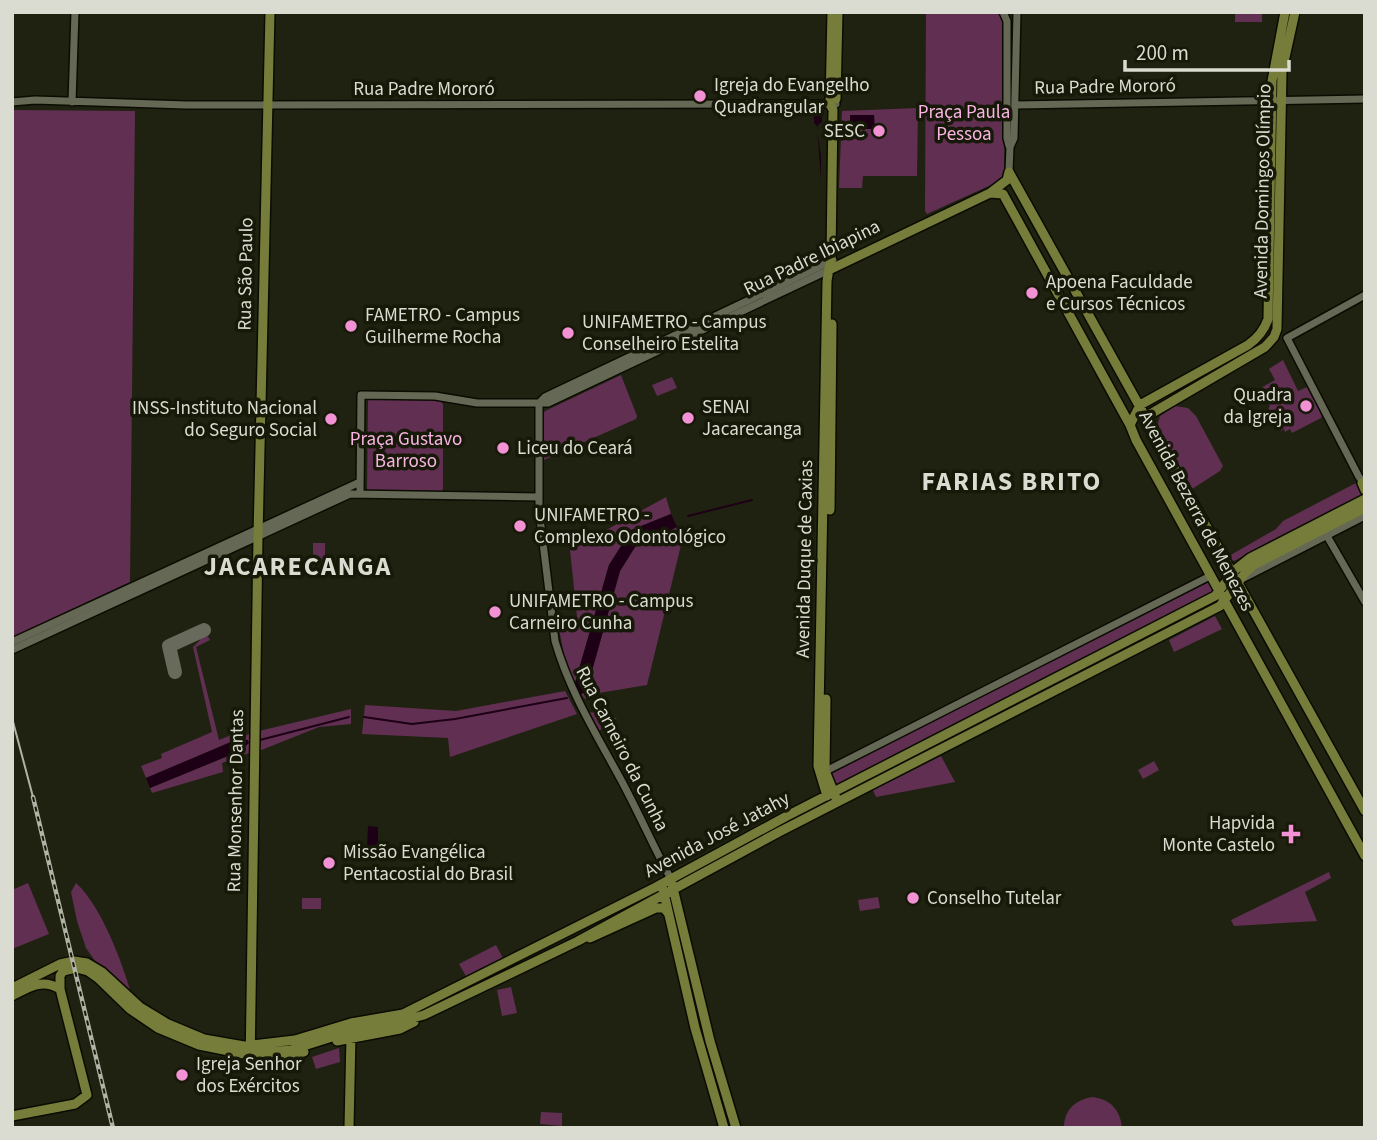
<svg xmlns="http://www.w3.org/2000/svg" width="1377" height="1140" font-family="'Source Sans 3',sans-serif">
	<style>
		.green { fill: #602f52 }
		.water { fill: #1d0015 }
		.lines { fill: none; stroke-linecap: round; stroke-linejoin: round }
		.stream { stroke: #1d0015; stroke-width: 2 }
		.taxiway { stroke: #686a5c; stroke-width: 14 }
		.minor-casing { stroke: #0a0c01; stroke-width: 10 }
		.major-casing { stroke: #0a0c01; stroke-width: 12 }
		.minor { stroke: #656854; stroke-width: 7 }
		.major { stroke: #767c3a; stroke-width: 9 }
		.tram { stroke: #b0b2a6; stroke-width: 2 }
		.rail-casing { stroke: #b0b2a6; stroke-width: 4.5 }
		.rail { stroke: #171908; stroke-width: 2; stroke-dasharray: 5; stroke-linecap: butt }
		.poi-dot { fill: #f391d5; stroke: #171908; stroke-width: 2.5 }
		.labels { text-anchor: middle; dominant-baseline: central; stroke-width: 7; stroke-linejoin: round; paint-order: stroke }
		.poi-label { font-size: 19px; fill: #dadcd1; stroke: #171908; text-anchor: start }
		.street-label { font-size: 19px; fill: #dadcd1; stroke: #171908 }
		.park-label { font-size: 19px; fill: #f8b4e2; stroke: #171908 }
		.district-label { font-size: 26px; font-weight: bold; letter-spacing: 2px; fill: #dadcd1; stroke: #171908 }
	</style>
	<rect width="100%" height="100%" fill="#202211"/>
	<path class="green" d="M 926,12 L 1001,12 L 1005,24 L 1004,175 L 1002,180 L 927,214 L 925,211 Z
		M 1235,12 L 1262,12 L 1262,22 L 1235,22 Z
		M 918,108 L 917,176 L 863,176 L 862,188 L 839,188 L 842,111 Z
		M 12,110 L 135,111 L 130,582 L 12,637 Z
		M 1283,360 L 1298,391 L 1307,387 L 1322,415 L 1321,418 L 1292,433 L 1290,429 L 1285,432 L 1284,429 L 1281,431 L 1272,414 L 1269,415 L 1267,413 C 1275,399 1262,399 1257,390 L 1275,380 L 1269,369 Z
		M 621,375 L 637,416 L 636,419 L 544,460 L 543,414 L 545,411 Z
		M 672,377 L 677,388 L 657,396 L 652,385 Z
		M 368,399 L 438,399 L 443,404 L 443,489 L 441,492 L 370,491 L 367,489 Z
		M 1175,406 L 1188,408 L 1196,416 L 1223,466 L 1220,471 L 1192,489 L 1157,427 L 1160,416 Z
		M 1354,484 L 1359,484 L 1362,496 L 1234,561 L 1231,559 L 1229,556 L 1276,529 L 1283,521 Z
		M 666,497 L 671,514 L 632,530 L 609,565 L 575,683 L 565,660 L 559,629 L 578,626 L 570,550 Z
		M 677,527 L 682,541 L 647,685 L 599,693 L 585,699 L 581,694 L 586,692 L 620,571 L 635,547 Z
		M 313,543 L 325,543 L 325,562 L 313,562 Z
		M 1205,581 L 1208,581 L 1214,592 L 1206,597 L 835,786 L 832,772 Z
		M 1215,616 L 1222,629 L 1174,652 L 1169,640 Z
		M 205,632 L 210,640 L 196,647 L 219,740 L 241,731 L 246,735 L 250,734 L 249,753 L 222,763 L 223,772 L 152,793 L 150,788 L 240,751 L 248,743 L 248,741 L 238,739 L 146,778 L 141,766 L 162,758 L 161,754 L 212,732 L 193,647 L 200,640 L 198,635 Z
		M 565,691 L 577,714 L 450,757 L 448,738 L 362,734 L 365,705 L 456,711 Z
		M 351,709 L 351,724 L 319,727 L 259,751 L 259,731 Z
		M 589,712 C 600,713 607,717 617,718 L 599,731 Z
		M 941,756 L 955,782 L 876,797 L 873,790 Z
		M 1154,761 L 1159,770 L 1143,779 L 1138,770 Z
		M 1329,872 L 1331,878 L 1305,892 L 1317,921 L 1234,926 L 1231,920 Z
		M 28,883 L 49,934 L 12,949 L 12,890 Z
		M 76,883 C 102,907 122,962 132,996 L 95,961 L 86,948 L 77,921 L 71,892 Z
		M 878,897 L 880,908 L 860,911 L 858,900 Z
		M 302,898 L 321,898 L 321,909 L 302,909 Z
		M 496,945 L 504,960 L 467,978 L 459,964 Z
		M 511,987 L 517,1013 L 502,1016 L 497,990 Z
		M 339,1048 L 340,1062 L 316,1069 L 312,1057 Z
		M 1092,1097 C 1110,1099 1120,1109 1122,1128 L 1064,1128 C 1064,1110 1075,1100 1092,1097 Z
		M 541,1112 L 562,1113 L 562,1126 L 540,1124 Z"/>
	<path class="water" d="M 814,110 L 822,112 L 822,122 L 818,125 L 817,129 L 821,156 L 821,180 L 817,126 L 814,123 Z
		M 850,115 L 874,115 L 875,129 L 850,129 Z
		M 671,514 L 677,527 L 635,547 L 620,571 L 586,692 L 581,694 L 575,683 L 609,565 L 631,530 Z
		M 238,739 L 248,740 L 249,743 L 240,751 L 150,788 L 146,778 Z
		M 368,826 L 378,827 L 378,847 L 367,847 Z"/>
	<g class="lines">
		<path class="stream" d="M 688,516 L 752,500
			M 364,717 L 412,724 L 455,719 L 567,698
			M 260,740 L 349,717"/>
		<path class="taxiway" d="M 175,672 L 169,646 L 204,630"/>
		<defs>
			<path id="minor" d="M 1003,12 L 1007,21 L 1007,138 L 1009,146
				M 12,102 L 35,100 L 186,105 L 836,104
				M 72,102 L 75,12
				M 1015,105 L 1365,99
				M 1009,172 L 1010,147 L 1014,138 L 1017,12
				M 1365,295 L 1287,338 L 1359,477 L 1365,484
				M 539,403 L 545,397 L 833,260
				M 539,404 L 539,510 L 555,641 C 569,690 596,734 620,778 C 638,811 653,846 671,879
				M 360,494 L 361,395 L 435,396 L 477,403 L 548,403 L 829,270
				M 1327,536 L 1365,602
				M 1242,579 L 1365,516
				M 12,642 L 360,482
				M 12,650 L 350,494 L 539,497
				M 824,772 L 1210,576"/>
			<path id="major" d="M 270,12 L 258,536 L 250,1067 L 304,1052
				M 836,99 L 838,12
				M 1009,172 L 1365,811
				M 990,193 L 1003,194 L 1130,425 L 1136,440 L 1365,856
				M 829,270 L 990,193 L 1007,180 L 1009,172
				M 1147,416 L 1265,347 L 1274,337 L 1277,329 L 1282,71 L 1295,12
				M 1130,425 L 1140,405 L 1248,345 C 1258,338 1264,331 1268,319 L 1272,81 L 1285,12
				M 1362,483 L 1365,490
				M 830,510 L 832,324
				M 826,699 L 825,771 L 836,798
				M 827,796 L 818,766 L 827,281 L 831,256 L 833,110 L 830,104 L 832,12
				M 672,884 L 710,1041 L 736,1128
				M 663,889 L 695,1028 L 724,1128
				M 590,938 L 656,908 L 664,908 L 668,913
				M 12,988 L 60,964 L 74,961 L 87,963 L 102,972 L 140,1007 L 168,1024 L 204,1039 L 244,1046 L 295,1040 L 351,1023 L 403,1014 L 656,887 L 787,816 L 1215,596 L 1236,569 L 1250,558 L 1365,499
				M 12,996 C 29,987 42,978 60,989
				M 337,1041 L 400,1029 L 414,1022
				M 12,1116 L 75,1104 L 87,1095 L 60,989 L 60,976 L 63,971 L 76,968 L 88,971 L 98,978 L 130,1009 L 158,1028 L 199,1045 L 244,1054 L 291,1050 L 351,1031 L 395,1023 L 424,1015 L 578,941 L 779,832 L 1220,606 L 1245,573 L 1254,565 L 1365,508
				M 349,1128 L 351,1035"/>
		</defs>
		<use href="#minor" class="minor-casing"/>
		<use href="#major" class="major-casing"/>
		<use href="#minor" class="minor"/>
		<use href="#major" class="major"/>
		<path class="tram" d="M 12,718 L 33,797"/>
		<defs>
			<path id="rail" d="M 33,797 L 113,1128"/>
		</defs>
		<use href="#rail" class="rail-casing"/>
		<use href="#rail" class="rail"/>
	</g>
	<g class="poi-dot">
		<circle cx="700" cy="96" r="7"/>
		<circle cx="879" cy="131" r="7"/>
		<circle cx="1032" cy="293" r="7"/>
		<circle cx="351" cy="326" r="7"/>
		<circle cx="568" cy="333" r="7"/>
		<circle cx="1306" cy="406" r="7"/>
		<circle cx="688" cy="418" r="7"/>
		<circle cx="331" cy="419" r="7"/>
		<circle cx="503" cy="448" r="7"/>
		<circle cx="520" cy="526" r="7"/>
		<circle cx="495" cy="612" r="7"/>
		<path d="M1287.5 823.5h7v7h7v7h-7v7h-7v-7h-7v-7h7z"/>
		<circle cx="329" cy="863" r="7"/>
		<circle cx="913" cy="898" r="7"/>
		<circle cx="182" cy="1075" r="7"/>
	</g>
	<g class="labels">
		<g class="poi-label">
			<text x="714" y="85">Igreja do Evangelho<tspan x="714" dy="22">Quadrangular</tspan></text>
			<text x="865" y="131" text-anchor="end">SESC</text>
			<text x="1046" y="282">Apoena Faculdade<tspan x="1046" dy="22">e Cursos Técnicos</tspan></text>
			<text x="365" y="315">FAMETRO - Campus<tspan x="365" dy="22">Guilherme Rocha</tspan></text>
			<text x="582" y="322">UNIFAMETRO - Campus<tspan x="582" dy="22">Conselheiro Estelita</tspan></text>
			<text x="1292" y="395" text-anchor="end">Quadra<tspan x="1292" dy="22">da Igreja</tspan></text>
			<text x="702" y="407">SENAI<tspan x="702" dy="22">Jacarecanga</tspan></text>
			<text x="317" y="408" text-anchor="end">INSS-Instituto Nacional<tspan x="317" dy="22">do Seguro Social</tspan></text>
			<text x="517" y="448">Liceu do Ceará</text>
			<text x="534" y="515">UNIFAMETRO -<tspan x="534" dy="22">Complexo Odontológico</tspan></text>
			<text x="509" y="601">UNIFAMETRO - Campus<tspan x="509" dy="22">Carneiro Cunha</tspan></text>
			<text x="1275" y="823" text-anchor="end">Hapvida<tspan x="1275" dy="22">Monte Castelo</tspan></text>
			<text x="343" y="852">Missão Evangélica<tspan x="343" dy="22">Pentacostial do Brasil</tspan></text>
			<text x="927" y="898">Conselho Tutelar</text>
			<text x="196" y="1064">Igreja Senhor<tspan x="196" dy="22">dos Exércitos</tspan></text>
		</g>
		<g class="street-label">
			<text transform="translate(1105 87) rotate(-1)">Rua Padre Mororó</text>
			<text x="424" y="89">Rua Padre Mororó</text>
			<text transform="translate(1263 191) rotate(-89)">Avenida Domingos Olímpio</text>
			<text transform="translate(812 258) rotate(-26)">Rua Padre Ibiapina</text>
			<text transform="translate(246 274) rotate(-89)">Rua São Paulo</text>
			<text transform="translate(1196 511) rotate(62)">Avenida Bezerra de Menezes</text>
			<text transform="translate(805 559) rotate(-89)">Avenida Duque de Caxias</text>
			<text transform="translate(622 749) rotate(63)">Rua Carneiro da Cunha</text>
			<text transform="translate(236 801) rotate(-89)">Rua Monsenhor Dantas</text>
			<text transform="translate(717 835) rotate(-28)">Avenida José Jatahy</text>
		</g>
		<g class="park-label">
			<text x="964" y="112">Praça Paula<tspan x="964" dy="22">Pessoa</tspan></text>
			<text x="406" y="439">Praça Gustavo<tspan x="406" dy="22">Barroso</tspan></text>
		</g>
		<g class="district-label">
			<text x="1012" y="481">FARIAS BRITO</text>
			<text x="298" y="566">JACARECANGA</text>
		</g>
	</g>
	<rect width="1377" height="1140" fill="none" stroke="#dadcd1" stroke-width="28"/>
	<path d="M1125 60v10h164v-10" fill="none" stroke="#dadcd1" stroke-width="3.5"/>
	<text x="1136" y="60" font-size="21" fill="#dadcd1" stroke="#171908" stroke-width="5" paint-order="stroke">200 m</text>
</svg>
